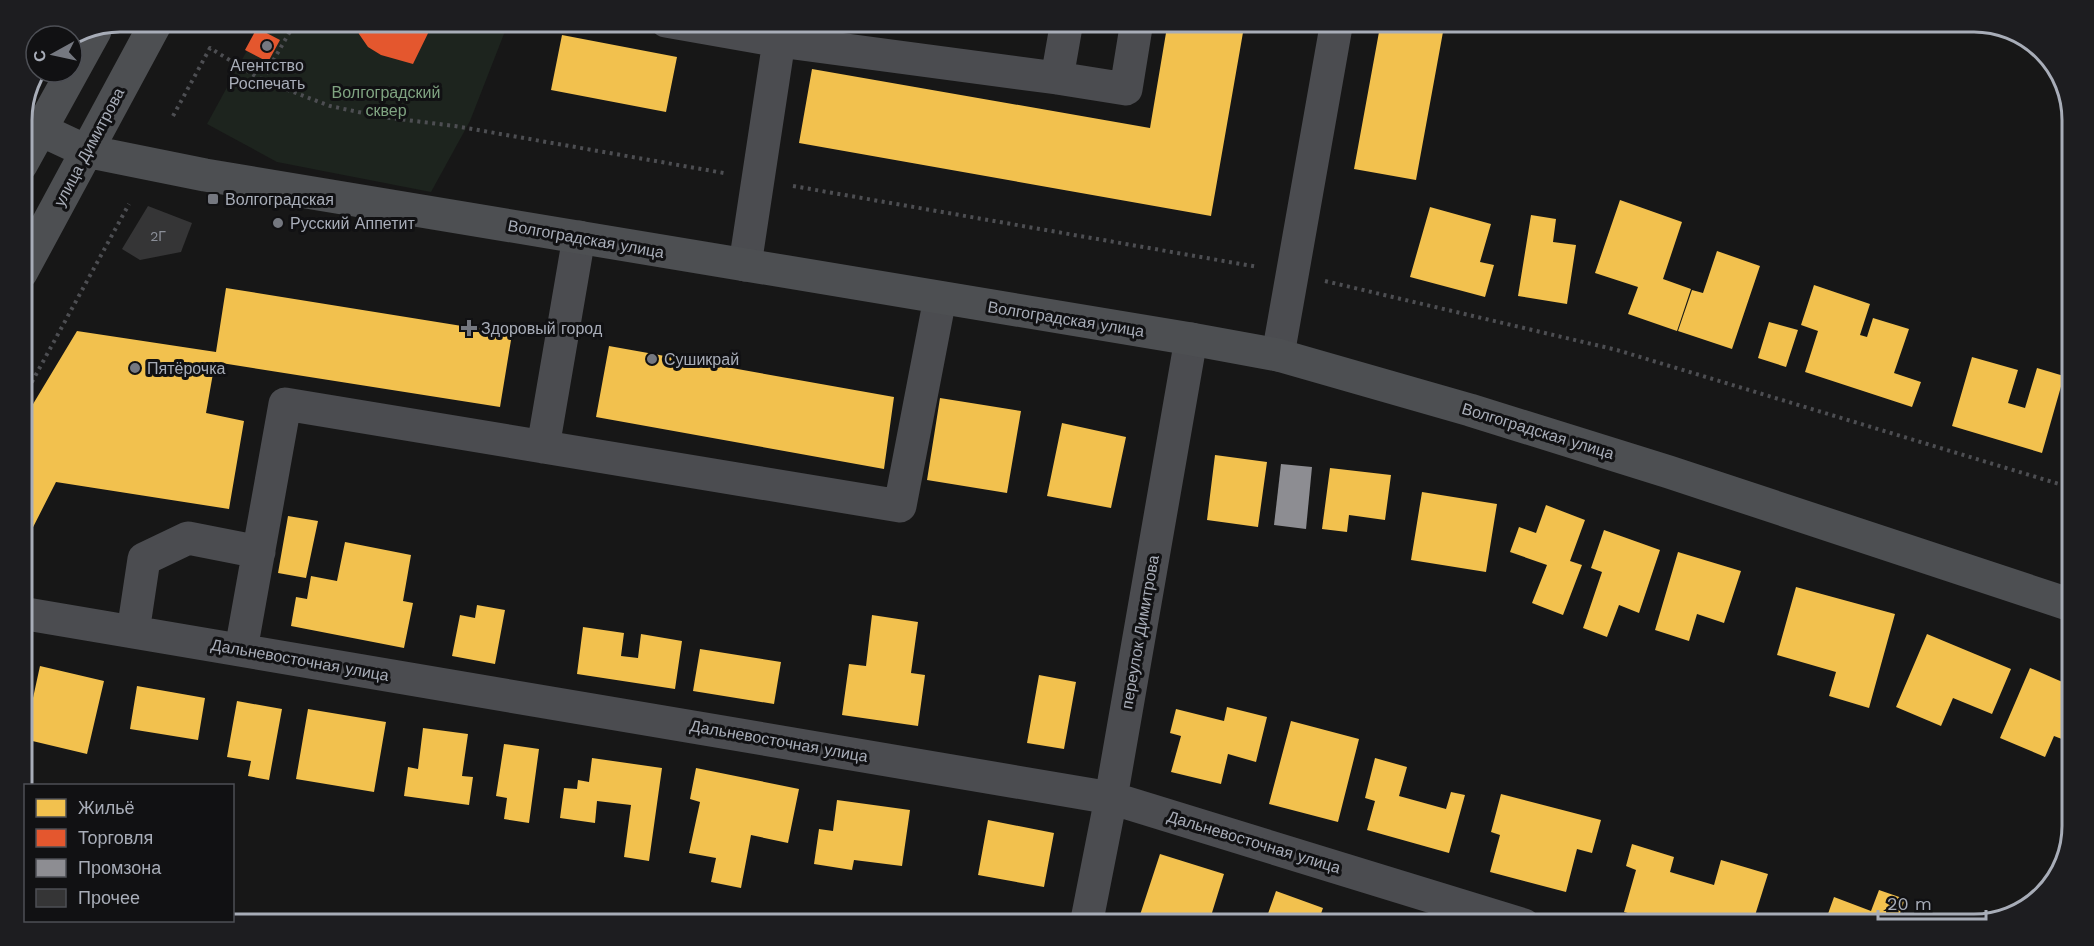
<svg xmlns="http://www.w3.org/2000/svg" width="2094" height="946" font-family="'Work Sans',sans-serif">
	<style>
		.green { fill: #1d241e }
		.homes { fill: #f2c14e }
		.shops { fill: #e4572e }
		.industry { fill: #8d8d92 }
		.building { fill: #353536 }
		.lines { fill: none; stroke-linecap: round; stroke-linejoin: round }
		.path { stroke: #4d4e52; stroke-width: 4; stroke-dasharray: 3 4.5; stroke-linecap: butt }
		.minor { stroke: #4b4c50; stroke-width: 33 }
		.major { stroke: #4d4f52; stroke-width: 33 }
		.poi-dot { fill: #757880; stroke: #111113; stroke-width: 2 }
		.labels { text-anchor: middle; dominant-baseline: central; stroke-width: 6; stroke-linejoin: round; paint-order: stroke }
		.number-label { font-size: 14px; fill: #8b8f98 }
		.poi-label { font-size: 16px; fill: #a8adb8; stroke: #111113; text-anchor: start }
		.park-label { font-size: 16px; fill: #7fa381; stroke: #111113 }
		.street-label { font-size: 16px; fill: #a8adb8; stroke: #111113 }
		.rim { fill: none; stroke: #a8adb8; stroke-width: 3 }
	</style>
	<rect width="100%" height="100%" fill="#171717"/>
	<path class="green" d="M 263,21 L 509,21 L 470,121 L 431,192 L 277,162 L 207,124 Z"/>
	<path class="homes" d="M 1090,21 L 1114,21 L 1112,30 L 1089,26 Z
		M 1168,21 L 1245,21 L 1211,216 L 799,143 L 812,69 L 1150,128 Z
		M 1381,21 L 1445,21 L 1416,180 L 1354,169 Z
		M 562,35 L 677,57 L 666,112 L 551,90 Z
		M 1620,200 L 1682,222 L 1663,279 L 1691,289 L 1677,331 L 1628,314 L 1638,287 L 1595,273 Z
		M 1430,207 L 1491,224 L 1480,262 L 1494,265 L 1485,297 L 1410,277 Z
		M 1531,215 L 1556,219 L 1553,242 L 1576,245 L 1567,304 L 1518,296 Z
		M 1717,251 L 1760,266 L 1732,349 L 1678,331 L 1692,290 L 1703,293 Z
		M 1814,285 L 1870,304 L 1860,335 L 1867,337 L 1873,318 L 1909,329 L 1894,373 L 1921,382 L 1912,407 L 1805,372 L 1818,331 L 1801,325 Z
		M 226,288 L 512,334 L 500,407 L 215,362 L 206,413 L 244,421 L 229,509 L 56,482 L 24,545 L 21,543 L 21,424 L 77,331 L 216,352 Z
		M 1769,322 L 1798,330 L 1786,367 L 1758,358 Z
		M 609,346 L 894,397 L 884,469 L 596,417 Z
		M 1972,357 L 2018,370 L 2008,403 L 2025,408 L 2037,368 L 2064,376 L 2042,453 L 1952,426 Z
		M 940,398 L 1021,411 L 1007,493 L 927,480 Z
		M 1062,423 L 1126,437 L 1111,508 L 1047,496 Z
		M 1215,455 L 1267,462 L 1258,527 L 1207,520 Z
		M 1330,468 L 1391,475 L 1385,520 L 1349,515 L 1347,532 L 1322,529 Z
		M 1422,492 L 1497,504 L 1486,572 L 1411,560 Z
		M 1546,505 L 1585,520 L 1570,561 L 1582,565 L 1563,615 L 1532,603 L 1547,565 L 1510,552 L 1519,527 L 1536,533 Z
		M 288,516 L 318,521 L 306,578 L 278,573 Z
		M 1604,530 L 1660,550 L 1639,613 L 1619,605 L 1607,637 L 1583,628 L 1602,572 L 1591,568 Z
		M 345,542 L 411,555 L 403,601 L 413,603 L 404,648 L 291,626 L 296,597 L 307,599 L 311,576 L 337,581 Z
		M 1678,552 L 1741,571 L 1724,623 L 1697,614 L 1689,641 L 1655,630 Z
		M 1796,587 L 1895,614 L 1869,708 L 1829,696 L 1836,672 L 1777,655 Z
		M 477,605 L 505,610 L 495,664 L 452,656 L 460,615 L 475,618 Z
		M 872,615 L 918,622 L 911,673 L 925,675 L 918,726 L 842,715 L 849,664 L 866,666 Z
		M 583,627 L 624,633 L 621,656 L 638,658 L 641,634 L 682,641 L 675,689 L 577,674 Z
		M 1927,634 L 2011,669 L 1992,714 L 1953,698 L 1941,726 L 1896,707 Z
		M 700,649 L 781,662 L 774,704 L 693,691 Z
		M 40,666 L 104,681 L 87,754 L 24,739 Z
		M 2030,668 L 2067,684 L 2067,741 L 2054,736 L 2045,757 L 2000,738 Z
		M 1039,675 L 1076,682 L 1064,749 L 1027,743 Z
		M 137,686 L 205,698 L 198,740 L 130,729 Z
		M 237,701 L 282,709 L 269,780 L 248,776 L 251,761 L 227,757 Z
		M 1227,707 L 1267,717 L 1256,762 L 1228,754 L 1221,784 L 1171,772 L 1181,736 L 1170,733 L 1176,709 L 1224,721 Z
		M 308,709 L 386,722 L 374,792 L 296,779 Z
		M 1291,721 L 1359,739 L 1338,822 L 1269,804 Z
		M 423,728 L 468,734 L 462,776 L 473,777 L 469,805 L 404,796 L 408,767 L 418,769 Z
		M 504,744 L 539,749 L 529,823 L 504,819 L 507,798 L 496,796 Z
		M 592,758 L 662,768 L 649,861 L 624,857 L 631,805 L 597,801 L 595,823 L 560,818 L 564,788 L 577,789 L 578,780 L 589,782 Z
		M 1375,758 L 1407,767 L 1399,796 L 1446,809 L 1451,792 L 1465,795 L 1449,853 L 1367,830 L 1375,801 L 1365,798 Z
		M 696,768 L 799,789 L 788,843 L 751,835 L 741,888 L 711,882 L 716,858 L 689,853 L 700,802 L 690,799 Z
		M 1501,794 L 1601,820 L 1592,853 L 1577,849 L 1566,892 L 1490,872 L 1500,835 L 1491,832 Z
		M 837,800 L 910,810 L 902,866 L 854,860 L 852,870 L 814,864 L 819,829 L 833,831 Z
		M 988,820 L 1054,833 L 1044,887 L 978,875 Z
		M 1632,844 L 1674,857 L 1670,872 L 1714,885 L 1721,860 L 1768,874 L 1752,925 L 1729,920 L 1728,925 L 1670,925 L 1624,912 L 1636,870 L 1626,866 Z
		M 1160,854 L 1224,874 L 1211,916 L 1228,921 L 1227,925 L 1160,925 L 1139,918 Z
		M 1879,890 L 1905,899 L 1896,925 L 1824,925 L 1834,897 L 1871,911 Z
		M 1276,891 L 1323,908 L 1317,925 L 1264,925 Z
		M 1346,916 L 1371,924 L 1371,925 L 1343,925 Z
		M 142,921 L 176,921 L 175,925 L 142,925 Z"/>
	<path class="shops" d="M 354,21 L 434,21 L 413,64 L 381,55 L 368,47 L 359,34 Z
		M 257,28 L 280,40 L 268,62 L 245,50 Z"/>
	<path class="industry" d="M 1281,464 L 1312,467 L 1306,529 L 1274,525 Z"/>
	<path class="building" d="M 148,206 L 192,223 L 181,252 L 140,260 L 122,249 Z"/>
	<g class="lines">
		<path class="path" d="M 262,80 L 296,21
			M 173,116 L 210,48 L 262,80 L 330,106 L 382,117 L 455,126 L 724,173
			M 793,186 L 1258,267
			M 1325,281 L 1617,350 L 2069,487
			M 21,402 L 129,204"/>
		<path class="minor" d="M 666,21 L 779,41 L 1057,78 L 1126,89 L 1137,21
			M 1057,78 L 1067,21
			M 745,265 L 779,41 L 787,22
			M 1278,355 L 1337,21
			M 543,447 L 579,237
			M 21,613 L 1111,798 L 1524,925
			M 133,632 L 144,559 L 188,538 L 259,552
			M 241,650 L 285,404 L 900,506 L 940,298
			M 1086,925 L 1111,798 L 1191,339"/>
		<path class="major" d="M 41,130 L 86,151 L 205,175 L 1191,339 L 1278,355 L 1470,410 L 1669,472 L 2068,604
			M 21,165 L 95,31
			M 21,273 L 157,21"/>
	</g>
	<g class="poi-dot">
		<circle cx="267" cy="46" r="6"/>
		<rect x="207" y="193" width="12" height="12" rx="3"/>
		<circle cx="278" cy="223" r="6"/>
		<path d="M466 319h6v6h6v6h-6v6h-6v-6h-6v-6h6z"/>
		<circle cx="652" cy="359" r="6"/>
		<circle cx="135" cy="368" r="6"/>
	</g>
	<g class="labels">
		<g class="number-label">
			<text x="158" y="236">2Г</text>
		</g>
		<g class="poi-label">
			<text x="267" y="65" text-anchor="middle">Агентство<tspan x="267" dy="18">Роспечать</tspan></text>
			<text x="225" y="199">Волгоградская</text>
			<text x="290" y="223">Русский Аппетит</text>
			<text x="481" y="328">Здоровый город</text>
			<text x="664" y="359">Сушикрай</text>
			<text x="147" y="368">Пятёрочка</text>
		</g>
		<g class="park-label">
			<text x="386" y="92">Волгоградский<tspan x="386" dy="18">сквер</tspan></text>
		</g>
		<g class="street-label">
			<text transform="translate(89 147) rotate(-62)">улица Димитрова</text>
			<text transform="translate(586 239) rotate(10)">Волгоградская улица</text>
			<text transform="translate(1066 319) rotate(9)">Волгоградская улица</text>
			<text transform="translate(1538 431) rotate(17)">Волгоградская улица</text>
			<text transform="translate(1140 632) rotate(-80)">переулок Димитрова</text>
			<text transform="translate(300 660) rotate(10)">Дальневосточная улица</text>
			<text transform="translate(779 741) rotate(10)">Дальневосточная улица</text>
			<text transform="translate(1254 842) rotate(17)">Дальневосточная улица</text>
		</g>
	</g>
	<path d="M0 0H2094V946H0ZM120 32H1974A88 88 0 0 1 2062 120V826A88 88 0 0 1 1974 914H120A88 88 0 0 1 32 826V120A88 88 0 0 1 120 32Z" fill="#1d1d20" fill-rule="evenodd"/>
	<path class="rim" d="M120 32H1974A88 88 0 0 1 2062 120V826A88 88 0 0 1 1974 914H120A88 88 0 0 1 32 826V120A88 88 0 0 1 120 32Z"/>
	<rect x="24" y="784" width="210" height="138" fill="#111113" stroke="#4d4f55" stroke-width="1.5"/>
	<rect x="36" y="799" width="30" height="18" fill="#f2c14e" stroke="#4d4f55" stroke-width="1.5"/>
	<text x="78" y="814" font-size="18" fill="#a8adb8">Жильё</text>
	<rect x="36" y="829" width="30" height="18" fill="#e4572e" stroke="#4d4f55" stroke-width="1.5"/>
	<text x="78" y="844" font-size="18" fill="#a8adb8">Торговля</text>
	<rect x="36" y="859" width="30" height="18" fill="#8d8d92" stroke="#4d4f55" stroke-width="1.5"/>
	<text x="78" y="874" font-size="18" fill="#a8adb8">Промзона</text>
	<rect x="36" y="889" width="30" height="18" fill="#353536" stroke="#4d4f55" stroke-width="1.5"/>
	<text x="78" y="904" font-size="18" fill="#a8adb8">Прочее</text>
	<g transform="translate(54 54) rotate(262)"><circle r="28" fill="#111113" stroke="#4d4f55" stroke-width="1.5"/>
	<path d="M0-4.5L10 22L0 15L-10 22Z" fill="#757880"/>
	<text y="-9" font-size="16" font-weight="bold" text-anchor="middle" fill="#a8adb8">С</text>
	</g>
	<path d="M1878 910v9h108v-9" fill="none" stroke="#a8adb8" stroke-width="3"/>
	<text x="1887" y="910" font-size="18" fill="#a8adb8" stroke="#111113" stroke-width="4.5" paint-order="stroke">20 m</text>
</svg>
